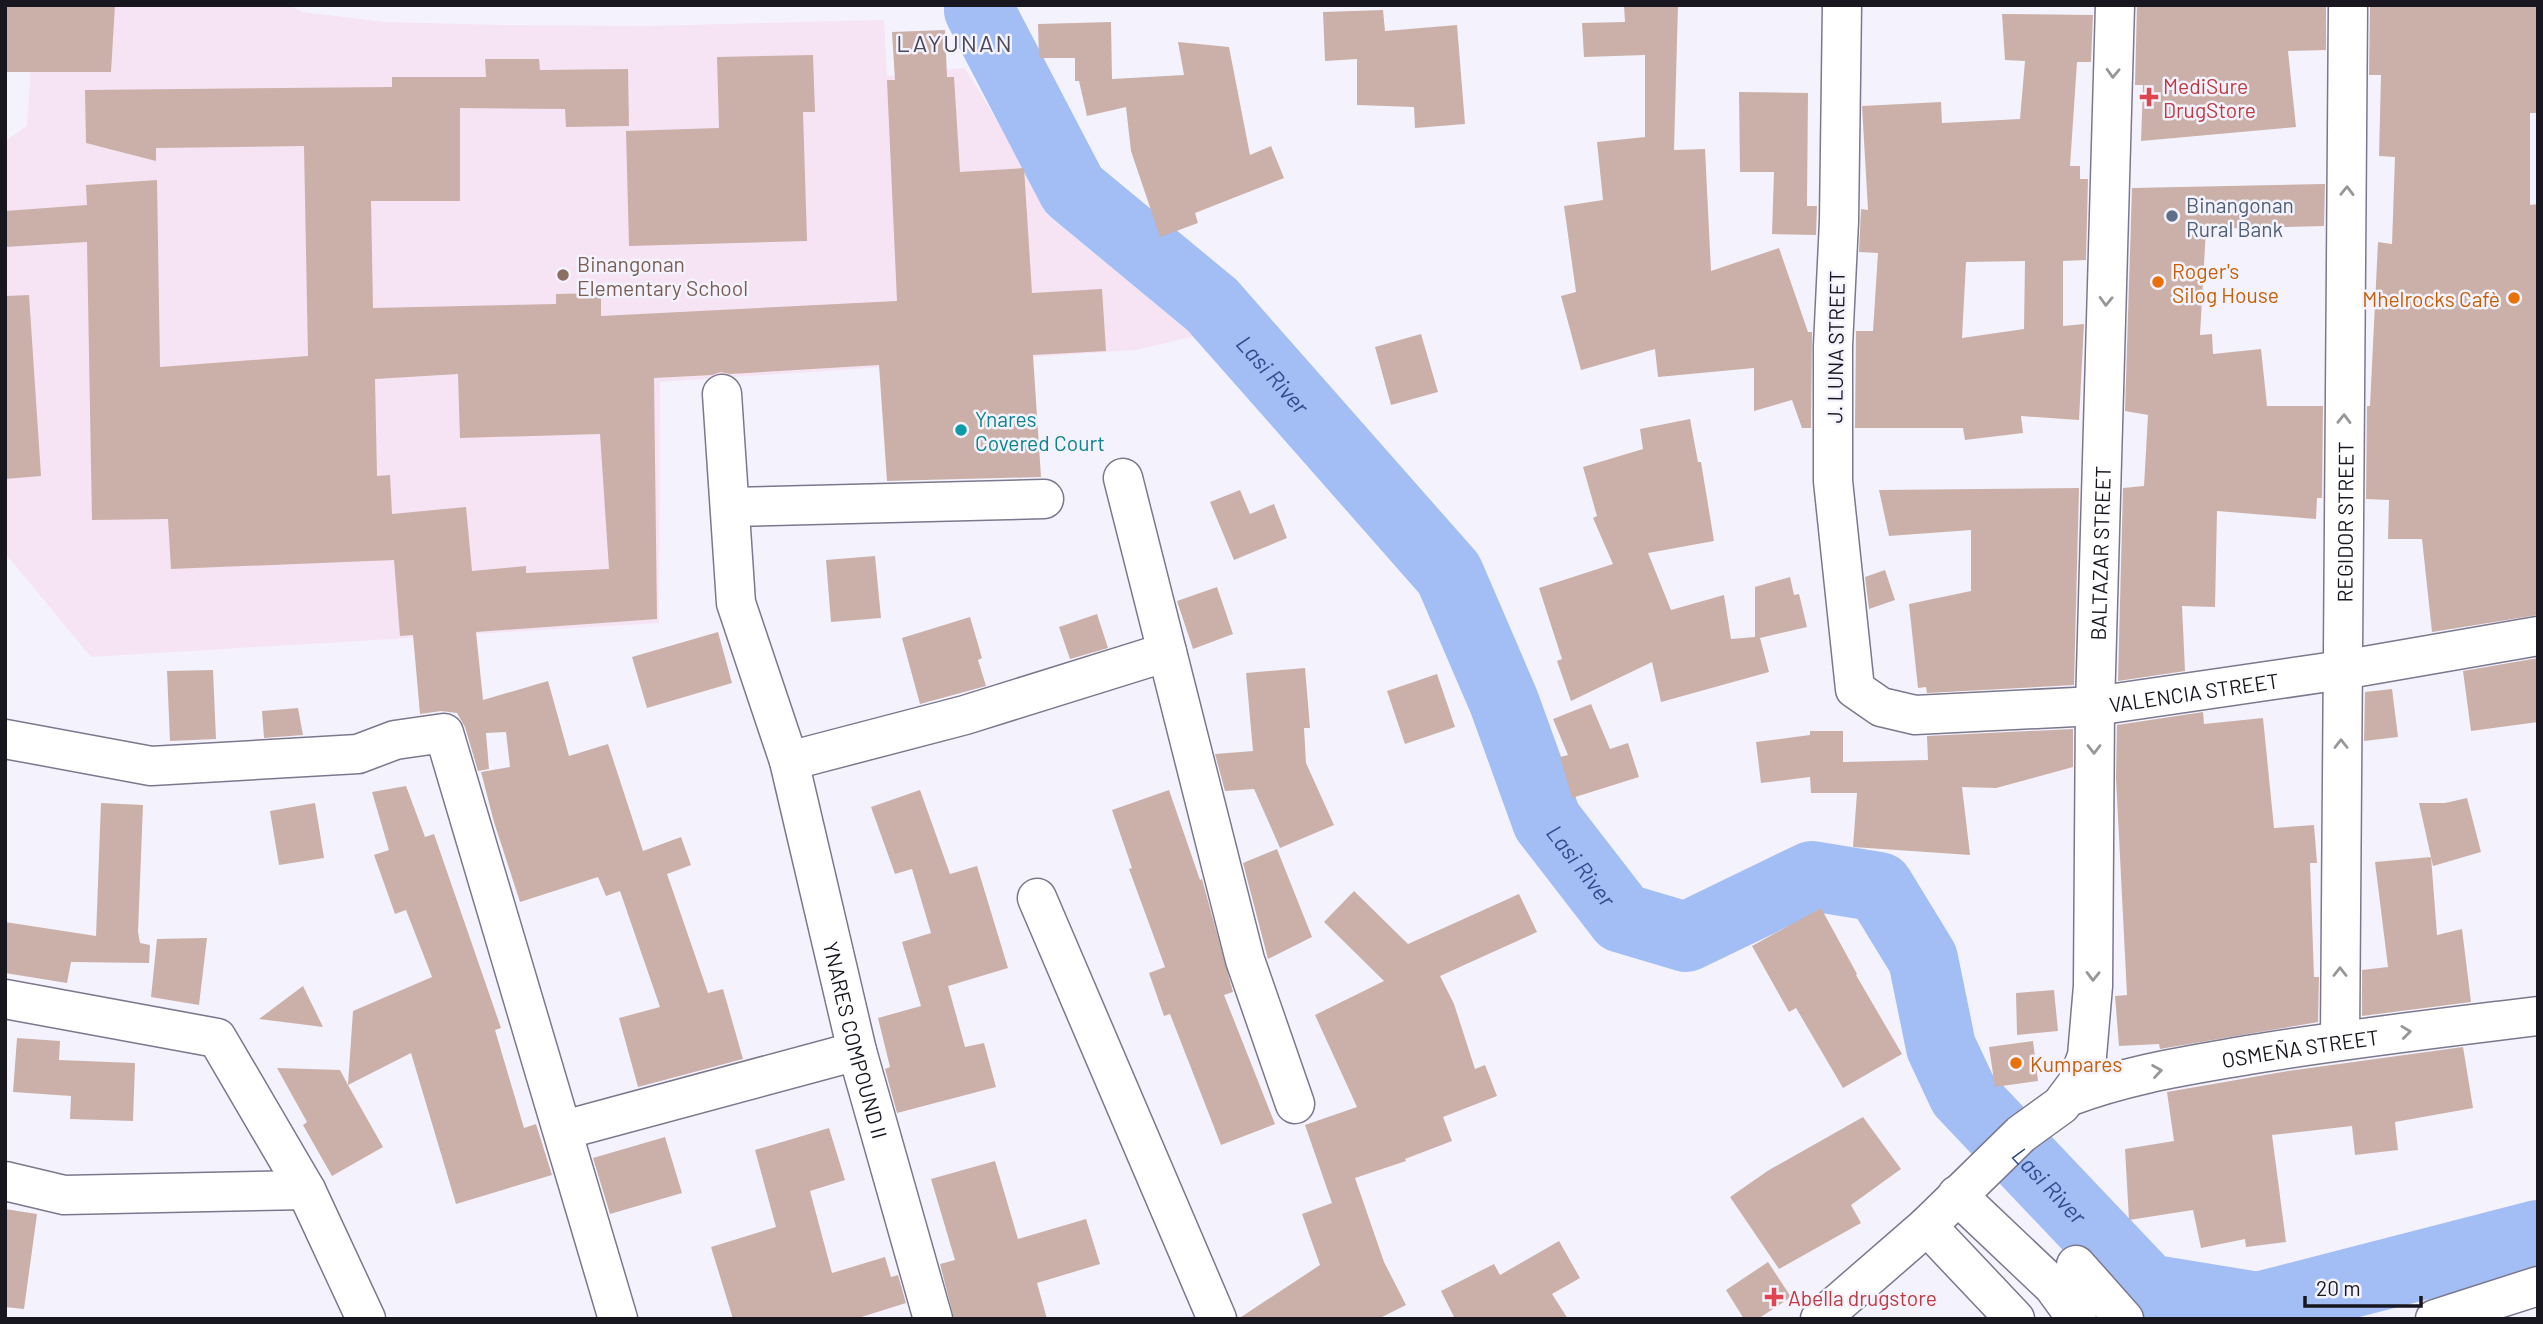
<svg xmlns="http://www.w3.org/2000/svg" width="2543" height="1324" font-family="Barlow,sans-serif">
	<style>
		.education { fill: #f6e4f4 }
		.lines { fill: none; stroke-linecap: round; stroke-linejoin: round }
		.river { stroke: #a3bef5; stroke-width: 70 }
		.building { fill: #cbb0a9; fill-rule: evenodd }
		.minor-casing { stroke: #7b788e; stroke-width: 41 }
		.major-casing { stroke: #7b788e; stroke-width: 41 }
		.minor { stroke: #fff; stroke-width: 38 }
		.major { stroke: #fff; stroke-width: 38 }
		.oneway { stroke: #97979a }
		.health-dot { fill: #e0444e; stroke: #f4f3fd; stroke-width: 2.5 }
		.service-dot { fill: #5c6f8a; stroke: #f4f3fd; stroke-width: 2.5 }
		.education-dot { fill: #8d6e63; stroke: #f4f3fd; stroke-width: 2.5 }
		.food-dot { fill: #e8710a; stroke: #f4f3fd; stroke-width: 2.5 }
		.culture-dot { fill: #0f9aa8; stroke: #f4f3fd; stroke-width: 2.5 }
		.labels { text-anchor: middle; dominant-baseline: central; stroke-width: 5; stroke-linejoin: round; paint-order: stroke }
		.health-label { font-size: 21px; fill: #be3a42; stroke: #f4f3fd; text-anchor: start }
		.service-label { font-size: 21px; fill: #4e5e75; stroke: #f4f3fd; text-anchor: start }
		.education-label { font-size: 21px; fill: #785e54; stroke: #f4f3fd; text-anchor: start }
		.food-label { font-size: 21px; fill: #c56008; stroke: #f4f3fd; text-anchor: start }
		.street-label { font-size: 21px; fill: #18171f; stroke: #f4f3fd }
		.culture-label { font-size: 21px; fill: #0d838f; stroke: #f4f3fd; text-anchor: start }
		.water-label { font-size: 23px; font-style: italic; fill: #304d90; stroke: #f4f3fd }
		.quarter-label { font-size: 24px; letter-spacing: 2px; fill: #4a485b; stroke: #f4f3fd }
	</style>
	<rect width="100%" height="100%" fill="#f4f3fd"/>
	<path class="education" d="M 35,5 L 289,5 L 303,12 L 385,22 L 504,25 L 646,26 L 884,20 L 887,76 L 965,68 L 1017,153 L 1046,214 L 1195,336 L 1137,350 L 660,382 L 659,623 L 91,657 L 5,553 L 5,141 L 27,126 Z"/>
	<g class="lines">
		<path class="river" id="s1" d="M 980,5 L 979,10 L 1073,190 L 1212,305 L 1449,574 L 1504,702 L 1547,821 L 1622,918 L 1686,937 L 1812,876 L 1879,887 L 1923,959 L 1941,1047 L 1963,1094 L 2148,1289 L 2258,1307 L 2538,1235"/>
	</g>
	<path class="building" d="M 5,5 L 115,5 L 111,72 L 5,72 Z
		M 1624,5 L 1678,5 L 1674,150 L 1705,149 L 1711,271 L 1779,248 L 1808,332 L 1812,332 L 1811,428 L 1802,428 L 1792,400 L 1754,411 L 1754,368 L 1658,377 L 1655,349 L 1581,370 L 1561,296 L 1576,292 L 1564,206 L 1603,200 L 1597,142 L 1645,137 L 1645,55 L 1584,57 L 1582,23 L 1625,22 Z
		M 2137,5 L 2326,5 L 2326,50 L 2288,51 L 2296,127 L 2141,141 L 2143,85 L 2135,85 Z
		M 2370,5 L 2538,5 L 2538,113 L 2530,113 L 2530,205 L 2538,204 L 2538,615 L 2432,632 L 2422,539 L 2388,539 L 2389,500 L 2366,499 L 2367,406 L 2370,406 L 2378,242 L 2392,244 L 2395,157 L 2379,156 L 2381,75 L 2369,75 Z
		M 1383,10 L 1385,31 L 1457,25 L 1465,124 L 1415,128 L 1414,107 L 1357,105 L 1357,59 L 1325,61 L 1323,12 Z
		M 2002,14 L 2093,15 L 2091,62 L 2077,62 L 2070,166 L 2080,166 L 2080,179 L 2088,179 L 2086,260 L 2063,261 L 2063,326 L 2084,324 L 2079,420 L 2021,416 L 2023,433 L 1965,440 L 1963,428 L 1855,428 L 1856,331 L 1873,331 L 1878,253 L 1859,252 L 1861,209 L 1868,210 L 1862,106 L 1941,102 L 1942,123 L 2020,119 L 2025,61 L 2005,60 ZM 2025,261 L 2024,329 L 1962,338 L 1966,262 Z
		M 1111,22 L 1112,79 L 1184,75 L 1178,42 L 1229,47 L 1250,155 L 1271,146 L 1284,178 L 1195,213 L 1198,223 L 1160,237 L 1131,151 L 1126,107 L 1087,116 L 1079,81 L 1075,81 L 1075,58 L 1039,58 L 1038,24 Z
		M 945,30 L 947,77 L 954,77 L 960,172 L 1024,168 L 1032,293 L 1102,289 L 1106,351 L 1033,355 L 1041,477 L 887,481 L 879,365 L 730,374 L 721,372 L 712,375 L 654,378 L 657,619 L 476,632 L 483,700 L 548,681 L 569,756 L 608,744 L 643,851 L 681,837 L 691,865 L 667,874 L 708,993 L 723,989 L 743,1059 L 638,1087 L 619,1018 L 660,1007 L 620,891 L 606,896 L 598,877 L 520,902 L 494,822 L 481,772 L 510,767 L 506,732 L 486,733 L 489,769 L 478,771 L 465,727 L 457,713 L 441,711 L 420,714 L 413,635 L 400,636 L 394,560 L 171,569 L 168,519 L 92,520 L 87,242 L 5,247 L 5,211 L 87,205 L 86,185 L 157,180 L 160,367 L 308,356 L 304,146 L 156,148 L 156,161 L 86,143 L 85,90 L 392,87 L 392,77 L 486,77 L 485,59 L 539,59 L 540,70 L 628,69 L 629,126 L 566,127 L 565,109 L 460,108 L 460,201 L 371,201 L 373,308 L 556,304 L 556,294 L 601,293 L 601,316 L 897,301 L 887,80 L 895,80 L 892,32 ZM 458,374 L 460,438 L 600,434 L 609,569 L 526,573 L 526,566 L 472,571 L 466,507 L 392,514 L 390,475 L 377,476 L 375,379 Z
		M 813,55 L 815,112 L 803,112 L 807,241 L 629,246 L 626,131 L 719,128 L 717,57 Z
		M 1739,92 L 1808,93 L 1807,206 L 1817,206 L 1816,235 L 1772,234 L 1774,172 L 1740,172 Z
		M 2325,184 L 2324,226 L 2206,229 L 2200,335 L 2212,334 L 2213,354 L 2261,349 L 2267,406 L 2323,406 L 2322,498 L 2317,498 L 2316,519 L 2217,511 L 2215,607 L 2182,606 L 2185,671 L 2118,681 L 2123,488 L 2144,486 L 2148,415 L 2125,411 L 2132,188 Z
		M 29,295 L 41,476 L 5,479 L 5,296 Z
		M 1421,334 L 1438,392 L 1391,405 L 1375,347 Z
		M 1690,419 L 1698,462 L 1701,462 L 1714,541 L 1648,553 L 1671,610 L 1724,595 L 1731,639 L 1755,637 L 1755,587 L 1790,577 L 1794,595 L 1799,594 L 1807,627 L 1760,638 L 1769,672 L 1661,702 L 1652,662 L 1571,701 L 1557,661 L 1562,659 L 1539,588 L 1613,564 L 1593,518 L 1597,516 L 1583,467 L 1643,449 L 1640,429 Z
		M 2079,488 L 2074,685 L 1927,693 L 1926,687 L 1918,688 L 1909,604 L 1971,591 L 1971,530 L 1889,536 L 1879,490 Z
		M 1240,490 L 1250,514 L 1274,504 L 1287,538 L 1234,560 L 1210,502 Z
		M 875,556 L 881,618 L 831,622 L 826,560 Z
		M 1885,570 L 1895,600 L 1869,609 L 1865,577 Z
		M 1217,587 L 1233,634 L 1193,649 L 1177,601 Z
		M 1097,614 L 1108,648 L 1070,659 L 1059,627 Z
		M 970,617 L 982,658 L 978,660 L 986,686 L 920,704 L 902,638 Z
		M 718,632 L 732,683 L 647,708 L 632,657 Z
		M 2538,658 L 2538,722 L 2471,731 L 2463,671 Z
		M 1305,668 L 1310,728 L 1304,728 L 1306,763 L 1334,825 L 1280,848 L 1254,789 L 1225,791 L 1215,754 L 1253,751 L 1246,673 Z
		M 213,670 L 216,739 L 170,741 L 167,671 Z
		M 1437,674 L 1455,727 L 1405,744 L 1387,691 Z
		M 2392,689 L 2398,737 L 2364,741 L 2365,692 Z
		M 1591,704 L 1610,749 L 1628,743 L 1639,777 L 1572,798 L 1560,757 L 1568,755 L 1553,719 Z
		M 298,708 L 303,735 L 264,738 L 262,711 Z
		M 2203,712 L 2204,724 L 2263,718 L 2274,828 L 2314,825 L 2317,863 L 2310,863 L 2314,977 L 2319,977 L 2318,1022 L 2160,1049 L 2159,1044 L 2119,1046 L 2115,996 L 2127,995 L 2116,778 L 2117,725 Z
		M 2073,729 L 2073,767 L 1996,788 L 1962,787 L 1970,855 L 1853,847 L 1857,793 L 1811,793 L 1810,777 L 1761,783 L 1756,742 L 1810,735 L 1810,731 L 1843,731 L 1843,762 L 1928,760 L 1927,736 Z
		M 406,786 L 425,837 L 434,834 L 501,1028 L 495,1030 L 524,1128 L 536,1124 L 552,1175 L 456,1204 L 411,1053 L 348,1085 L 383,1147 L 332,1176 L 303,1125 L 307,1122 L 277,1068 L 340,1070 L 348,1085 L 353,1011 L 432,977 L 406,910 L 395,914 L 374,855 L 389,850 L 372,792 Z
		M 920,790 L 950,874 L 977,866 L 1008,968 L 948,986 L 965,1047 L 984,1043 L 996,1087 L 897,1113 L 885,1069 L 890,1067 L 878,1018 L 921,1006 L 902,942 L 931,933 L 912,869 L 895,874 L 871,807 Z
		M 1169,790 L 1200,880 L 1202,879 L 1233,992 L 1224,995 L 1275,1124 L 1221,1145 L 1170,1014 L 1164,1016 L 1149,973 L 1165,967 L 1129,869 L 1132,868 L 1112,810 Z
		M 2467,798 L 2481,852 L 2433,866 L 2419,803 L 2445,803 Z
		M 101,803 L 143,805 L 138,932 L 140,943 L 150,945 L 149,963 L 71,962 L 67,983 L 5,973 L 5,922 L 96,936 Z
		M 315,803 L 324,858 L 279,865 L 270,811 Z
		M 1277,849 L 1312,937 L 1268,959 L 1243,863 Z
		M 2431,857 L 2437,935 L 2462,929 L 2471,1002 L 2362,1016 L 2362,970 L 2388,967 L 2375,862 Z
		M 1354,891 L 1408,944 L 1519,894 L 1537,932 L 1440,976 L 1454,1004 L 1475,1069 L 1485,1065 L 1497,1096 L 1443,1117 L 1452,1141 L 1405,1159 L 1406,1161 L 1355,1178 L 1384,1262 L 1406,1305 L 1378,1319 L 1238,1319 L 1320,1265 L 1302,1214 L 1332,1203 L 1305,1125 L 1357,1107 L 1315,1015 L 1384,981 L 1324,922 Z
		M 1821,908 L 1857,974 L 1856,975 L 1902,1054 L 1843,1088 L 1796,1008 L 1789,1012 L 1752,946 Z
		M 207,938 L 199,1005 L 151,997 L 157,939 Z
		M 303,986 L 323,1027 L 259,1019 Z
		M 2054,990 L 2058,1031 L 2017,1035 L 2016,993 Z
		M 17,1038 L 60,1041 L 59,1060 L 135,1063 L 133,1121 L 70,1119 L 71,1096 L 13,1092 Z
		M 2033,1041 L 2038,1081 L 1995,1087 L 1989,1047 Z
		M 2463,1047 L 2473,1108 L 2395,1122 L 2398,1150 L 2355,1155 L 2352,1126 L 2272,1135 L 2286,1242 L 2246,1247 L 2245,1239 L 2201,1248 L 2193,1210 L 2129,1220 L 2125,1149 L 2174,1141 L 2167,1092 L 2288,1071 Z
		M 1863,1117 L 1901,1169 L 1851,1205 L 1861,1223 L 1779,1269 L 1730,1197 L 1769,1170 Z
		M 829,1128 L 845,1180 L 810,1191 L 832,1273 L 885,1257 L 891,1277 L 898,1275 L 906,1303 L 855,1319 L 733,1319 L 711,1247 L 776,1227 L 755,1150 Z
		M 665,1137 L 682,1193 L 610,1214 L 593,1158 Z
		M 995,1161 L 1018,1239 L 1086,1219 L 1100,1264 L 1037,1283 L 1047,1319 L 954,1319 L 940,1264 L 955,1260 L 931,1179 Z
		M 5,1209 L 37,1214 L 24,1309 L 5,1307 Z
		M 1559,1241 L 1580,1278 L 1552,1294 L 1568,1319 L 1455,1319 L 1441,1291 L 1494,1264 L 1500,1275 Z
		M 1768,1262 L 1791,1297 L 1758,1319 L 1744,1319 L 1726,1290 Z"/>
	<g class="lines">
		<defs>
			<g id="minor">
				<path id="s2" d="M 1842,5 L 1839,221 L 1833,346 L 1833,481 L 1855,689 L 1881,707 L 1915,715 L 2095,706 L 2342,670 L 2538,636"/>
				<path id="s3" d="M 722,394 L 736,603 L 789,761 L 857,1051 L 933,1319"/>
				<path d="M 1123,478 L 1245,960 L 1295,1104"/>
				<path d="M 730,507 L 1044,499"/>
				<path d="M 5,739 L 151,766 L 358,754 L 395,740 L 444,733 L 618,1319"/>
				<path d="M 789,761 L 965,715 L 1167,652"/>
				<path d="M 1037,898 L 1217,1319"/>
				<path d="M 5,999 L 217,1038 L 306,1190 L 366,1319"/>
				<path id="s4" d="M 2340,1040 L 2348,5"/>
				<path d="M 564,1130 L 857,1051"/>
				<path d="M 5,1181 L 64,1195 L 306,1190"/>
				<path d="M 1957,1195 L 2053,1286 L 2077,1319"/>
				<path d="M 1927,1226 L 2015,1319"/>
				<path d="M 2076,1265 L 2124,1319"/>
				<path d="M 2435,1319 L 2538,1286"/>
			</g>
			<g id="major">
				<path id="s5" d="M 2068,1097 C 2129,1074 2185,1066 2248,1055 C 2345,1039 2441,1028 2538,1016"/>
				<path id="s6" d="M 1820,1319 L 1927,1226 L 2021,1134 L 2061,1105 L 2076,1085 L 2087,1056 L 2093,986 L 2095,706 L 2115,5"/>
			</g>
		</defs>
		<use href="#minor" class="minor-casing"/>
		<use href="#major" class="major-casing"/>
		<use href="#minor" class="minor"/>
		<use href="#major" class="major"/>
	</g>
	<defs><path id="oneway-chevron" d="M-2-3.5L2.5 0L-2 3.5" fill="none" stroke-width="1.6" stroke-linecap="round" stroke-linejoin="round" transform="scale(1.75)"/></defs>
	<g class="oneway">
		<use href="#oneway-chevron" transform="translate(2113 73) rotate(92)"/>
		<use href="#oneway-chevron" transform="translate(2347 191) rotate(-89)"/>
		<use href="#oneway-chevron" transform="translate(2106 301) rotate(92)"/>
		<use href="#oneway-chevron" transform="translate(2344 419) rotate(-89)"/>
		<use href="#oneway-chevron" transform="translate(2341 744) rotate(-90)"/>
		<use href="#oneway-chevron" transform="translate(2094 749) rotate(90)"/>
		<use href="#oneway-chevron" transform="translate(2340 972) rotate(-90)"/>
		<use href="#oneway-chevron" transform="translate(2093 976) rotate(91)"/>
		<use href="#oneway-chevron" transform="translate(2406 1032) rotate(-7)"/>
		<use href="#oneway-chevron" transform="translate(2157 1071) rotate(-9)"/>
	</g>
	<g class="health-dot">
		<path d="M2145.5 86.5h7v7h7v7h-7v7h-7v-7h-7v-7h7z"/>
		<path d="M1770.5 1286.5h7v7h7v7h-7v7h-7v-7h-7v-7h7z"/>
	</g>
	<circle class="service-dot" cx="2172" cy="216" r="7"/>
	<circle class="education-dot" cx="563" cy="275" r="7"/>
	<g class="food-dot">
		<circle cx="2158" cy="282" r="7"/>
		<circle cx="2514" cy="298" r="7"/>
		<circle cx="2016" cy="1063" r="7"/>
	</g>
	<circle class="culture-dot" cx="961" cy="430" r="7"/>
	<g class="labels">
		<g class="health-label">
			<text x="2163" y="85">MediSure<tspan x="2163" dy="24">DrugStore</tspan></text>
			<text x="1788" y="1297">Abella drugstore</text>
		</g>
		<g class="service-label">
			<text x="2186" y="204">Binangonan<tspan x="2186" dy="24">Rural Bank</tspan></text>
		</g>
		<g class="education-label">
			<text x="577" y="263">Binangonan<tspan x="577" dy="24">Elementary School</tspan></text>
		</g>
		<g class="food-label">
			<text x="2172" y="270">Roger's<tspan x="2172" dy="24">Silog House</tspan></text>
			<text x="2500" y="298" text-anchor="end">Mhelrocks Cafè</text>
			<text x="2030" y="1063">Kumpares</text>
		</g>
		<g class="street-label">
			<text transform="translate(1835 347) rotate(-89)">J. LUNA STREET</text>
			<text stroke="none"><textPath href="#s4" startOffset="518">REGIDOR STREET</textPath></text>
			<text stroke="none"><textPath href="#s6" startOffset="882">BALTAZAR STREET</textPath></text>
			<text stroke="none"><textPath href="#s2" startOffset="1032">VALENCIA STREET</textPath></text>
			<text stroke="none"><textPath href="#s3" startOffset="663">YNARES COMPOUND II</textPath></text>
			<text stroke="none"><textPath href="#s5" startOffset="238">OSMEÑA STREET</textPath></text>
		</g>
		<g class="culture-label">
			<text x="975" y="418">Ynares<tspan x="975" dy="24">Covered Court</tspan></text>
		</g>
		<g class="water-label">
			<text stroke="none"><textPath href="#s1" startOffset="481">Lasi River</textPath></text>
			<text stroke="none"><textPath href="#s1" startOffset="1069">Lasi River</textPath></text>
			<text stroke="none"><textPath href="#s1" startOffset="1762">Lasi River</textPath></text>
		</g>
		<g class="quarter-label">
			<text x="955" y="42">LAYUNAN</text>
		</g>
	</g>
	<rect width="2543" height="1324" fill="none" stroke="#18171f" stroke-width="14"/>
	<path d="M2305 1296v10h116v-10" fill="none" stroke="#18171f" stroke-width="3.5"/>
	<text x="2316" y="1296" font-size="21" fill="#18171f" stroke="#f4f3fd" stroke-width="5" paint-order="stroke">20 m</text>
</svg>
